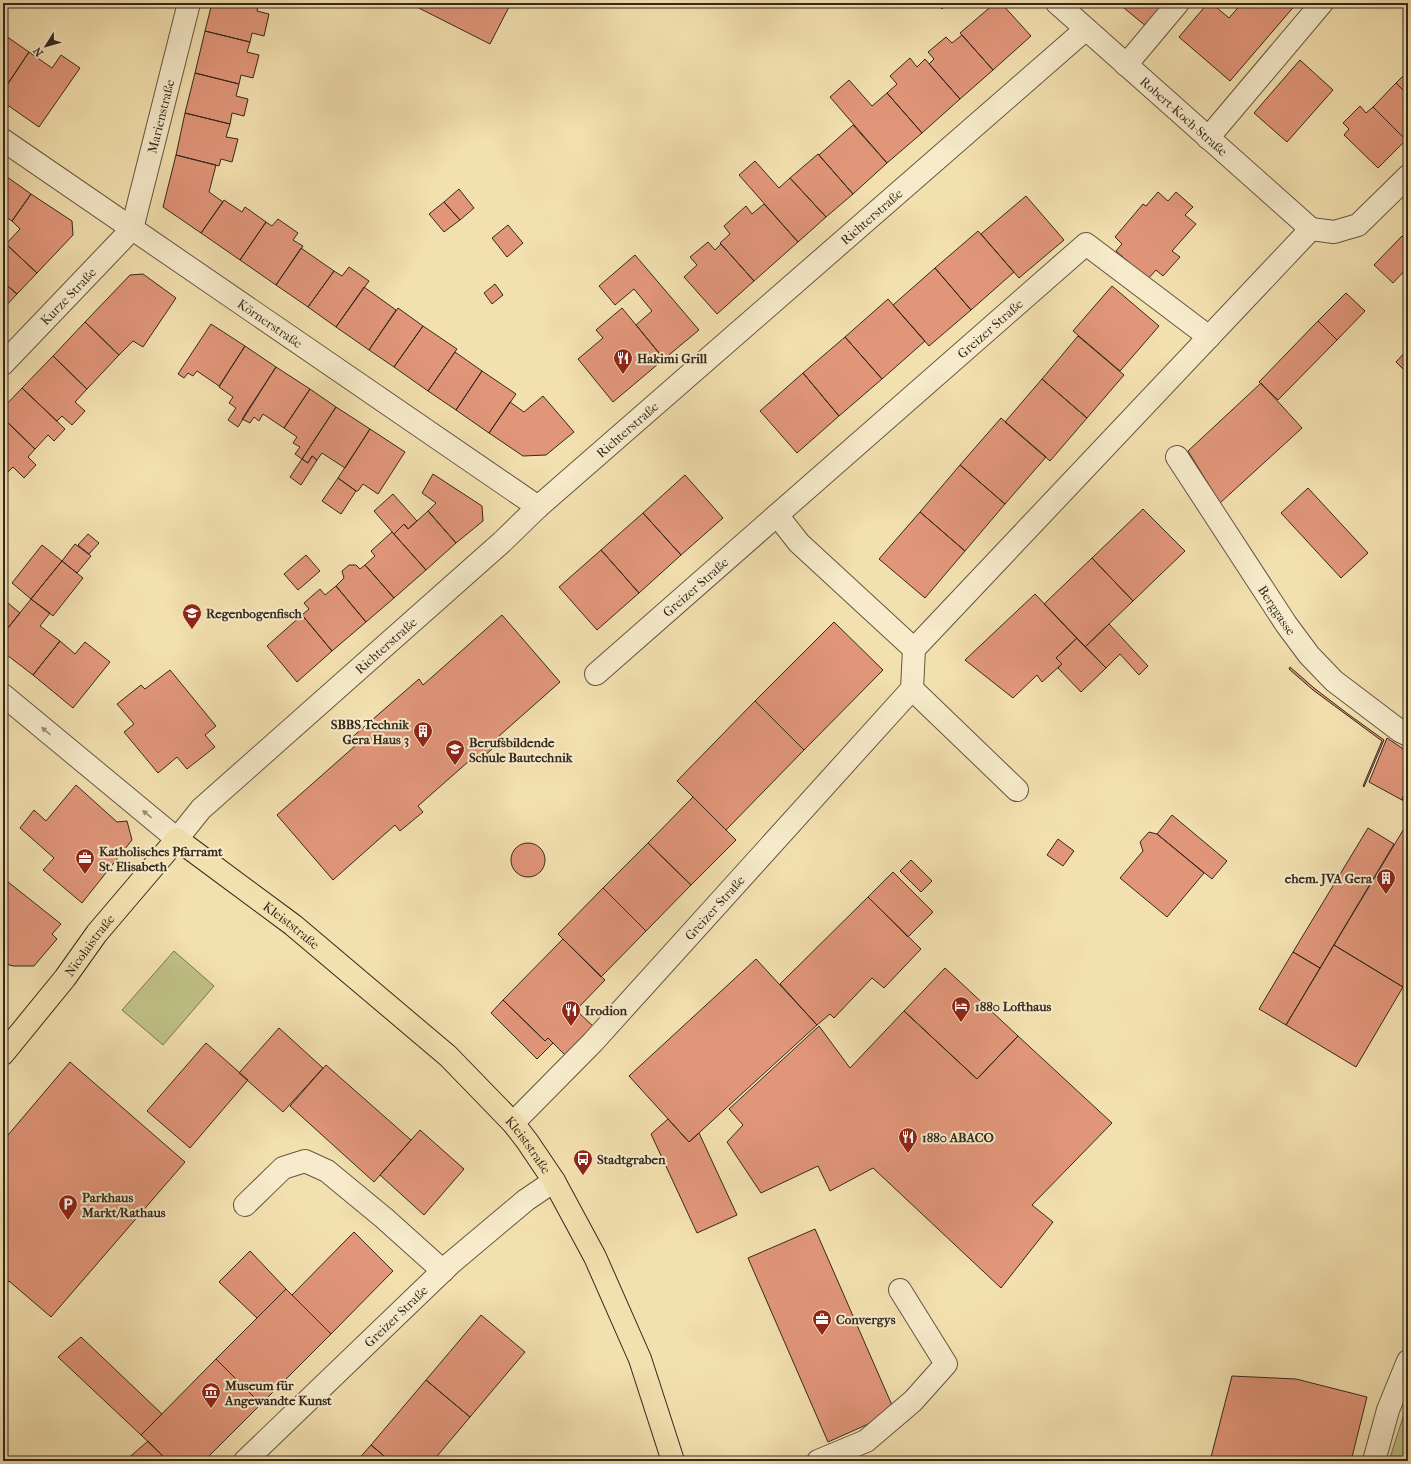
<svg xmlns="http://www.w3.org/2000/svg" width="1411" height="1464" font-family="'IM FELL French Canon',serif">
	<style>
		.green { fill: #c0c187; stroke: #7a7452 }
		.building { fill: #e1967a; stroke: #34281d }
		.lines { fill: none; stroke-linecap: round; stroke-linejoin: round }
		.minor-casing { stroke: #645642; stroke-width: 24 }
		.major-casing { stroke: #34281d; stroke-width: 24 }
		.minor { stroke: #f7ebcb; stroke-width: 22 }
		.major { stroke: #f3e0af; stroke-width: 22 }
		.oneway { fill: #968a74 }
		.labels { text-anchor: middle; dominant-baseline: central; stroke-width: 4; stroke-linejoin: round; paint-order: stroke }
		.street-label { font-size: 13px; fill: #34281d; stroke: #f7ebcb }
		.poi-label { font-size: 13px; font-weight: bold; fill: #34281d; stroke: #f7ebcb; text-anchor: start }
	</style>
	<rect width="100%" height="100%" fill="#f3e0af"/>
	<filter id="stains"><feTurbulence type="fractalNoise" baseFrequency=".005" numOctaves="4"/><feColorMatrix values="0 0 0 0 .2 0 0 0 0 .09 0 0 0 0 .02 0 0 0 .5 -.17"/></filter>
	<radialGradient id="worn" r=".72"><stop offset=".6" stop-color="#630" stop-opacity="0"/><stop offset="1" stop-color="#630" stop-opacity=".3"/></radialGradient>
	<path class="green" d="M 174,951 L 214,986 L 163,1045 L 122,1010 Z
		M 1408,1411 L 1408,1461 L 1389,1461 L 1404,1414 Z"/>
	<path class="building" d="M 212,3 L 259,3 L 257,11 L 269,14 L 264,36 L 252,33 L 250,42 L 205,31 Z
		M 409,3 L 511,3 L 490,44 Z
		M 936,3 L 948,3 L 942,9 Z
		M 995,3 L 1001,3 L 1031,36 L 993,70 L 960,33 Z
		M 1118,3 L 1166,3 L 1147,27 Z
		M 1208,3 L 1211,3 L 1229,18 L 1242,3 L 1297,3 L 1230,81 L 1179,37 Z
		M 205,31 L 250,42 L 247,52 L 259,55 L 253,78 L 241,75 L 239,84 L 195,73 Z
		M 3,34 L 29,52 L 3,91 Z
		M 962,35 L 993,70 L 960,99 L 929,64 L 934,59 L 928,52 L 946,37 L 952,43 Z
		M 29,52 L 52,68 L 61,55 L 80,68 L 39,127 L 3,102 L 3,91 Z
		M 910,58 L 917,67 L 925,59 L 960,99 L 922,133 L 887,93 L 897,84 L 890,76 Z
		M 1300,60 L 1333,90 L 1287,142 L 1254,113 Z
		M 1408,71 L 1408,95 L 1396,83 Z
		M 195,73 L 239,84 L 236,96 L 248,99 L 244,116 L 232,113 L 230,124 L 185,113 Z
		M 849,80 L 872,106 L 887,93 L 922,133 L 887,163 L 830,97 Z
		M 1396,83 L 1408,95 L 1408,137 L 1406,140 L 1373,107 Z
		M 1360,106 L 1366,113 L 1373,107 L 1406,140 L 1378,168 L 1344,135 L 1349,129 L 1343,123 Z
		M 185,113 L 230,124 L 226,137 L 238,139 L 232,162 L 221,159 L 219,166 L 176,155 Z
		M 853,125 L 887,163 L 853,194 L 819,155 Z
		M 818,154 L 853,194 L 826,217 L 790,178 Z
		M 176,155 L 216,165 L 209,192 L 223,202 L 201,233 L 163,207 Z
		M 755,161 L 779,188 L 790,178 L 826,217 L 798,242 L 739,175 Z
		M 3,174 L 31,194 L 12,221 L 3,215 Z
		M 459,189 L 474,208 L 460,220 L 444,202 Z
		M 1158,192 L 1168,201 L 1176,192 L 1193,207 L 1185,215 L 1196,224 L 1172,251 L 1180,257 L 1163,276 L 1156,270 L 1148,279 L 1116,251 L 1122,244 L 1115,237 L 1143,204 L 1146,206 Z
		M 31,194 L 72,221 L 73,235 L 37,273 L 6,244 L 20,229 L 12,221 Z
		M 1026,196 L 1064,240 L 1019,278 L 981,234 Z
		M 224,200 L 242,212 L 245,207 L 266,222 L 240,260 L 201,233 Z
		M 444,202 L 460,220 L 444,232 L 429,214 Z
		M 764,204 L 798,242 L 754,281 L 720,243 L 730,234 L 724,226 L 746,206 L 752,214 Z
		M 278,219 L 298,233 L 293,240 L 303,246 L 276,285 L 240,260 L 266,222 L 272,226 Z
		M 508,225 L 523,243 L 507,257 L 492,238 Z
		M 978,231 L 1014,272 L 971,310 L 935,268 Z
		M 1402,236 L 1408,242 L 1408,267 L 1393,283 L 1374,265 Z
		M 708,242 L 715,250 L 721,244 L 754,281 L 717,314 L 684,277 L 697,265 L 690,257 Z
		M 6,244 L 37,273 L 17,294 L 3,282 L 3,247 Z
		M 301,248 L 334,271 L 308,307 L 276,285 Z
		M 635,255 L 699,330 L 664,359 L 636,325 L 652,311 L 634,289 L 615,305 L 599,286 Z
		M 349,267 L 369,281 L 336,327 L 308,307 L 334,271 L 342,276 Z
		M 935,268 L 971,310 L 929,346 L 893,305 Z
		M 143,274 L 176,298 L 143,347 L 133,341 L 119,355 L 85,322 L 130,275 Z
		M 3,282 L 17,294 L 3,309 Z
		M 495,284 L 503,295 L 492,304 L 484,293 Z
		M 1112,286 L 1159,326 L 1120,371 L 1073,331 Z
		M 364,287 L 396,310 L 369,350 L 336,327 Z
		M 1346,293 L 1365,311 L 1337,340 L 1318,321 Z
		M 888,299 L 925,341 L 882,379 L 845,337 Z
		M 398,308 L 423,326 L 394,367 L 369,350 Z
		M 622,308 L 664,359 L 613,402 L 578,359 L 603,338 L 596,330 Z
		M 1318,321 L 1337,340 L 1278,400 L 1259,382 Z
		M 85,322 L 119,355 L 87,389 L 53,356 Z
		M 211,324 L 245,346 L 219,386 L 197,371 L 193,376 L 188,373 L 184,378 L 178,374 Z
		M 423,326 L 457,349 L 428,391 L 394,367 Z
		M 1078,336 L 1124,375 L 1087,418 L 1042,379 Z
		M 845,337 L 882,379 L 839,416 L 803,373 Z
		M 245,346 L 276,367 L 238,427 L 228,420 L 236,408 L 229,403 L 233,397 L 219,387 Z
		M 1408,349 L 1408,374 L 1396,362 Z
		M 455,352 L 482,371 L 456,410 L 428,391 Z
		M 53,356 L 87,389 L 75,402 L 85,411 L 72,425 L 62,416 L 57,421 L 22,388 Z
		M 276,367 L 310,389 L 284,428 L 263,414 L 259,421 L 254,417 L 250,423 L 242,419 Z
		M 482,371 L 516,394 L 489,433 L 456,410 Z
		M 803,373 L 839,416 L 797,453 L 760,411 Z
		M 1042,379 L 1087,418 L 1050,461 L 1005,422 Z
		M 1261,383 L 1302,428 L 1220,503 L 1188,451 Z
		M 22,388 L 65,429 L 54,441 L 48,435 L 35,449 L 3,418 L 3,408 Z
		M 310,389 L 336,407 L 302,459 L 295,454 L 300,447 L 293,443 L 297,437 L 284,428 Z
		M 543,396 L 574,432 L 546,455 L 523,456 L 489,433 L 510,402 L 524,412 Z
		M 336,407 L 370,429 L 345,468 L 322,453 L 317,460 L 312,456 L 308,463 L 302,459 Z
		M 3,418 L 35,449 L 28,457 L 36,465 L 24,478 L 13,467 L 3,477 Z
		M 1001,418 L 1046,457 L 1005,504 L 960,465 Z
		M 370,429 L 405,452 L 378,494 L 363,484 L 358,491 L 356,491 L 338,478 Z
		M 312,456 L 317,460 L 301,485 L 290,477 L 302,459 L 308,463 Z
		M 960,465 L 1005,504 L 965,551 L 920,512 Z
		M 433,474 L 482,506 L 483,521 L 456,543 L 428,511 L 436,503 L 422,493 Z
		M 685,475 L 723,518 L 681,555 L 643,513 Z
		M 338,478 L 356,491 L 341,514 L 322,501 Z
		M 1308,488 L 1368,553 L 1341,578 L 1281,513 Z
		M 393,494 L 417,521 L 408,529 L 404,524 L 394,534 L 374,511 Z
		M 1143,509 L 1185,551 L 1133,601 L 1092,558 Z
		M 428,511 L 456,543 L 426,570 L 394,534 L 404,524 L 408,529 Z
		M 920,512 L 965,551 L 925,598 L 879,559 Z
		M 643,513 L 681,555 L 639,593 L 601,550 Z
		M 392,532 L 426,570 L 394,598 L 365,565 L 375,556 L 371,551 Z
		M 88,534 L 99,543 L 89,554 L 78,545 Z
		M 75,544 L 91,556 L 77,573 L 62,561 Z
		M 42,545 L 62,561 L 31,599 L 12,583 Z
		M 601,550 L 639,593 L 597,630 L 559,587 Z
		M 306,555 L 320,571 L 298,590 L 284,574 Z
		M 1092,558 L 1133,601 L 1085,647 L 1044,604 Z
		M 62,561 L 83,578 L 53,616 L 31,599 Z
		M 349,565 L 356,565 L 360,569 L 365,565 L 394,598 L 366,622 L 336,586 L 344,578 L 342,571 Z
		M 336,586 L 366,622 L 332,651 L 302,615 L 309,609 L 304,603 L 320,589 L 325,595 Z
		M 1035,594 L 1077,638 L 1056,658 L 1062,664 L 1042,682 L 1037,675 L 1013,698 L 965,660 Z
		M 3,599 L 20,613 L 3,634 Z
		M 31,599 L 50,613 L 40,626 L 60,641 L 33,675 L 3,652 L 3,634 Z
		M 302,615 L 332,651 L 297,682 L 267,646 Z
		M 502,615 L 560,682 L 499,736 L 502,740 L 481,759 L 477,754 L 418,806 L 423,812 L 400,831 L 395,825 L 333,880 L 277,815 L 355,746 L 349,740 L 419,679 L 423,685 Z
		M 834,622 L 883,670 L 804,750 L 755,701 Z
		M 1109,624 L 1148,666 L 1139,675 L 1120,654 L 1106,668 L 1085,647 Z
		M 1077,638 L 1106,668 L 1081,692 L 1058,668 L 1062,664 L 1056,658 Z
		M 60,641 L 75,654 L 85,642 L 110,662 L 73,708 L 33,675 Z
		M 1290,667 L 1314,688 L 1348,714 L 1384,740 L 1364,787 L 1363,786 L 1382,741 L 1313,690 L 1289,669 Z
		M 170,670 L 216,726 L 205,735 L 215,747 L 187,769 L 177,757 L 158,773 L 124,732 L 134,724 L 117,704 L 141,685 L 145,689 Z
		M 755,701 L 804,750 L 726,830 L 677,781 Z
		M 1387,738 L 1408,752 L 1408,783 L 1402,800 L 1369,782 Z
		M 1408,783 L 1408,803 L 1402,800 Z
		M 76,785 L 117,822 L 127,821 L 132,840 L 82,903 L 43,870 L 54,858 L 20,828 L 34,810 L 46,821 Z
		M 693,797 L 736,840 L 691,885 L 648,843 Z
		M 1172,815 L 1227,861 L 1212,879 L 1157,834 Z
		M 1408,822 L 1408,979 L 1403,987 L 1334,945 Z
		M 1368,828 L 1394,844 L 1320,968 L 1293,952 Z
		M 1149,832 L 1157,834 L 1204,873 L 1167,917 L 1120,878 L 1143,851 L 1140,842 Z
		M 1058,839 L 1074,851 L 1063,866 L 1047,855 Z
		M 648,843 L 691,885 L 646,931 L 603,888 Z
		M511 860a17 17 0 1 1 34 0a17 17 0 1 1-34 0Z
		M 911,860 L 932,881 L 921,892 L 900,871 Z
		M 893,872 L 933,912 L 908,937 L 868,897 Z
		M 3,878 L 61,924 L 52,934 L 57,939 L 34,966 L 13,966 L 3,963 Z
		M 603,888 L 646,931 L 601,977 L 558,934 Z
		M 868,897 L 921,949 L 884,988 L 872,978 L 834,1018 L 830,1014 L 817,1025 L 780,984 Z
		M 563,939 L 605,980 L 576,1010 L 595,1028 L 567,1057 L 548,1038 L 545,1041 L 503,1000 Z
		M 1334,945 L 1403,987 L 1356,1067 L 1286,1025 Z
		M 1293,952 L 1320,968 L 1286,1025 L 1259,1009 Z
		M 756,959 L 817,1025 L 689,1142 L 629,1076 Z
		M 945,968 L 1018,1036 L 977,1079 L 904,1011 Z
		M 503,1000 L 545,1041 L 548,1038 L 553,1043 L 537,1059 L 491,1013 Z
		M 904,1011 L 977,1079 L 1018,1036 L 1112,1123 L 1032,1205 L 1053,1222 L 1001,1288 L 873,1168 L 830,1191 L 818,1166 L 761,1193 L 727,1142 L 743,1125 L 729,1109 L 819,1026 L 850,1068 Z
		M 279,1028 L 323,1068 L 283,1112 L 239,1073 Z
		M 206,1043 L 248,1080 L 190,1148 L 147,1111 Z
		M 70,1062 L 185,1162 L 51,1317 L 9,1281 L 3,1287 L 3,1141 Z
		M 326,1065 L 411,1140 L 374,1182 L 290,1106 Z
		M 668,1119 L 689,1142 L 699,1133 L 737,1215 L 697,1233 L 651,1134 Z
		M 420,1130 L 464,1169 L 424,1215 L 380,1175 Z
		M 815,1229 L 895,1412 L 828,1442 L 748,1258 Z
		M 354,1232 L 393,1271 L 331,1334 L 292,1295 Z
		M 250,1251 L 286,1289 L 257,1318 L 219,1282 Z
		M 286,1289 L 331,1334 L 261,1404 L 216,1359 Z
		M 481,1315 L 525,1352 L 470,1417 L 426,1380 Z
		M 81,1337 L 162,1414 L 141,1435 L 58,1357 Z
		M 216,1359 L 261,1404 L 204,1461 L 168,1461 L 141,1435 Z
		M 1232,1376 L 1296,1379 L 1367,1397 L 1351,1461 L 1210,1461 Z
		M 426,1380 L 470,1417 L 433,1461 L 390,1461 L 371,1445 Z
		M 148,1441 L 168,1461 L 125,1461 Z
		M 371,1445 L 390,1461 L 357,1461 Z"/>
	<g class="lines">
		<defs>
			<g id="minor">
				<path id="s1" d="M 1057,3 L 1311,229"/>
				<path d="M 1126,65 L 1178,3"/>
				<path d="M 1208,138 L 1322,3"/>
				<path id="s2" d="M 3,140 L 538,507"/>
				<path d="M 1311,229 L 1334,232 L 1358,225 L 1408,176"/>
				<path id="s3" d="M 3,364 L 132,229 L 189,3"/>
				<path id="s4" d="M 1177,457 L 1286,624 L 1309,655 L 1334,681 L 1400,731 L 1408,735"/>
				<path id="s5" d="M 914,649 L 799,543 L 777,515 L 1086,244 L 1209,337"/>
				<path id="s6" d="M 596,674 L 777,515"/>
				<path d="M 912,689 L 1017,790"/>
				<path id="s7" d="M 3,695 L 177,839 L 201,809 L 502,542 L 538,507 L 1086,29"/>
				<path id="s8" d="M 513,1123 L 593,1042 L 912,689 L 914,649 L 1311,229"/>
				<path d="M 245,1205 L 283,1168 L 305,1161 L 327,1171 L 384,1218 L 443,1271"/>
				<path id="s9" d="M 245,1461 L 451,1263 L 526,1200 L 554,1181"/>
				<path d="M 818,1461 L 866,1441 L 913,1401 L 946,1364 L 900,1290"/>
				<path d="M 1374,1461 L 1388,1410 L 1408,1361"/>
			</g>
			<g id="major">
				<path id="s10" d="M 3,1054 L 65,978 L 97,933 L 177,839 L 293,925 L 448,1056 L 513,1123 L 527,1141 L 554,1181 L 595,1257 L 640,1359 L 673,1461"/>
			</g>
		</defs>
		<use href="#minor" class="minor-casing"/>
		<use href="#major" class="major-casing"/>
		<use href="#minor" class="minor"/>
		<use href="#major" class="major"/>
	</g>
	<defs><path id="oneway-solid" d="M-6-.8H1V-3.2L6.5 0L1 3.2V.8H-6Z"/></defs>
	<g class="oneway">
		<use href="#oneway-solid" transform="translate(46 731) rotate(-140)"/>
		<use href="#oneway-solid" transform="translate(147 814) rotate(-141)"/>
	</g>
	<defs>
		<symbol id="restaurant-pin" viewBox="-11 -11 22 30"><path d="M0 17L-7.5 6A9.5 9.5 0 1 1 7.5 6Z" fill="#8f2418" stroke="#f7ebcb"/><path d="M-5-6h1v4h1v-4h1v4h1v-4h1v5L-1.5 .5V6h-2V.5L-5-1ZM5-6V6H3V1.5H1.5Q1.5-4 5-6Z" fill="#fff"/></symbol>
		<symbol id="school-pin" viewBox="-11 -11 22 30"><path d="M0 17L-7.5 6A9.5 9.5 0 1 1 7.5 6Z" fill="#8f2418" stroke="#f7ebcb"/><path d="M0-5L7-2L0 1L-7-2ZM-4 1L0 2.5L4 1V4Q0 6-4 4Z" fill="#fff"/></symbol>
		<symbol id="building-pin" viewBox="-11 -11 22 30"><path d="M0 17L-7.5 6A9.5 9.5 0 1 1 7.5 6Z" fill="#8f2418" stroke="#f7ebcb"/><path d="M-4-6H4V6H1V3H-1V6H-4ZM-2.5-4.3h1.7v1.8h-1.7ZM.8-4.3h1.7v1.8H.8ZM-2.5-1h1.7V.8h-1.7ZM.8-1h1.7V.8H.8Z" fill="#fff"/></symbol>
		<symbol id="office-pin" viewBox="-11 -11 22 30"><path d="M0 17L-7.5 6A9.5 9.5 0 1 1 7.5 6Z" fill="#8f2418" stroke="#f7ebcb"/><path d="M-6-3h4V-5.5h4V-3h4V5H-6ZM-1-4.5V-3h2v-1.5ZM-6 0V1H6V0Z" fill="#fff"/></symbol>
		<symbol id="hotel-pin" viewBox="-11 -11 22 30"><path d="M0 17L-7.5 6A9.5 9.5 0 1 1 7.5 6Z" fill="#8f2418" stroke="#f7ebcb"/><path d="M-6-4.5h1.5V1H6V5H4.5V3h-9V5H-6ZM-4 0a1.8 1.8 0 1 1 3.6 0ZM.5 0V-2.5h3Q6-2.5 6 0Z" fill="#fff"/></symbol>
		<symbol id="bus-pin" viewBox="-11 -11 22 30"><path d="M0 17L-7.5 6A9.5 9.5 0 1 1 7.5 6Z" fill="#8f2418" stroke="#f7ebcb"/><path d="M-5-6H5V4H4V6H2V4H-2V6H-4V4H-5ZM-3.5-4V0h7V-4ZM-3.5 1.2v1.5H-2V1.2ZM2 1.2v1.5H3.5V1.2Z" fill="#fff"/></symbol>
		<symbol id="parking-pin" viewBox="-11 -11 22 30"><path d="M0 17L-7.5 6A9.5 9.5 0 1 1 7.5 6Z" fill="#8f2418" stroke="#f7ebcb"/><path d="M-3.5-5.5H1a3.5 3.5 0 0 1 0 7H-1V5.5H-3.5ZM-1-3.4V-.6H.8a1.4 1.4 0 0 0 0-2.8Z" fill="#fff"/></symbol>
		<symbol id="museum-pin" viewBox="-11 -11 22 30"><path d="M0 17L-7.5 6A9.5 9.5 0 1 1 7.5 6Z" fill="#8f2418" stroke="#f7ebcb"/><path d="M0-6L6-3V-2H-6V-3ZM-5-1h2V3h-2ZM-1-1h2V3h-2ZM3-1h2V3H3ZM-6 4H6V6H-6Z" fill="#fff"/></symbol>
	</defs>
	<g fill-rule="evenodd">
		<use href="#restaurant-pin" x="612" y="347" width="22" height="30"/>
		<use href="#school-pin" x="181" y="602" width="22" height="30"/>
		<use href="#building-pin" x="412" y="720" width="22" height="30"/>
		<use href="#school-pin" x="444" y="738" width="22" height="30"/>
		<use href="#office-pin" x="74" y="847" width="22" height="30"/>
		<use href="#building-pin" x="1375" y="867" width="22" height="30"/>
		<use href="#hotel-pin" x="950" y="995" width="22" height="30"/>
		<use href="#restaurant-pin" x="560" y="999" width="22" height="30"/>
		<use href="#restaurant-pin" x="897" y="1126" width="22" height="30"/>
		<use href="#bus-pin" x="572" y="1148" width="22" height="30"/>
		<use href="#parking-pin" x="57" y="1193" width="22" height="30"/>
		<use href="#office-pin" x="811" y="1308" width="22" height="30"/>
		<use href="#museum-pin" x="200" y="1381" width="22" height="30"/>
	</g>
	<g class="labels">
		<g class="street-label">
			<text stroke="none"><textPath href="#s3" startOffset="303">Marienstraße</textPath></text>
			<text stroke="none"><textPath href="#s1" startOffset="170">Robert-Koch-Straße</textPath></text>
			<text stroke="none"><textPath href="#s7" startOffset="1159">Richterstraße</textPath></text>
			<text stroke="none"><textPath href="#s3" startOffset="94">Kurze Straße</textPath></text>
			<text stroke="none"><textPath href="#s2" startOffset="324">Körnerstraße</textPath></text>
			<text stroke="none"><textPath href="#s5" startOffset="475">Greizer Straße</textPath></text>
			<text stroke="none"><textPath href="#s7" startOffset="835">Richterstraße</textPath></text>
			<text stroke="none"><textPath href="#s6" startOffset="132">Greizer Straße</textPath></text>
			<text stroke="none"><textPath href="#s4" startOffset="183">Berggasse</textPath></text>
			<text stroke="none"><textPath href="#s7" startOffset="511">Richterstraße</textPath></text>
			<text stroke="none"><textPath href="#s8" startOffset="295">Greizer Straße</textPath></text>
			<text stroke="none"><textPath href="#s10" startOffset="420">Kleiststraße</textPath></text>
			<text stroke="none"><textPath href="#s10" startOffset="139">Nicolaistraße</textPath></text>
			<text stroke="none"><textPath href="#s10" startOffset="744">Kleiststraße</textPath></text>
			<text stroke="none"><textPath href="#s9" startOffset="209">Greizer Straße</textPath></text>
		</g>
		<g class="poi-label">
			<text x="637" y="358">Hakimi Grill</text>
			<text x="206" y="613">Regenbogenfisch</text>
			<text x="409" y="724" text-anchor="end">SBBS Technik<tspan x="409" dy="15">Gera Haus 3</tspan></text>
			<text x="469" y="742">Berufsbildende<tspan x="469" dy="15">Schule Bautechnik</tspan></text>
			<text x="99" y="851">Katholisches Pfarramt<tspan x="99" dy="15">St. Elisabeth</tspan></text>
			<text x="1372" y="878" text-anchor="end">ehem. JVA Gera</text>
			<text x="975" y="1006">1880 Lofthaus</text>
			<text x="585" y="1010">Irodion</text>
			<text x="922" y="1137">1880 ABACO</text>
			<text x="597" y="1159">Stadtgraben</text>
			<text x="82" y="1197">Parkhaus<tspan x="82" dy="15">Markt/Rathaus</tspan></text>
			<text x="836" y="1319">Convergys</text>
			<text x="225" y="1385">Museum für<tspan x="225" dy="15">Angewandte Kunst</tspan></text>
		</g>
	</g>
	<rect width="1411" height="1464" fill="none" stroke="#f3e0af" stroke-width="16"/>
	<rect x="4" y="4" width="1403" height="1456" fill="none" stroke="#34281d" stroke-width="2"/>
	<rect x="8" y="8" width="1395" height="1448" fill="none" stroke="#34281d"/>
	<g transform="translate(46 46) rotate(233)" stroke="#f7ebcb" stroke-width="3" paint-order="stroke">
	<path d="M0-3L7 15L0 10L-7 15Z" fill="#34281d"/>
	<text y="-6" font-size="11" font-weight="bold" text-anchor="middle" fill="#34281d">N</text>
	</g>
	<rect width="100%" height="100%" filter="url(#stains)"/>
	<rect width="100%" height="100%" fill="url(#worn)"/>
</svg>
